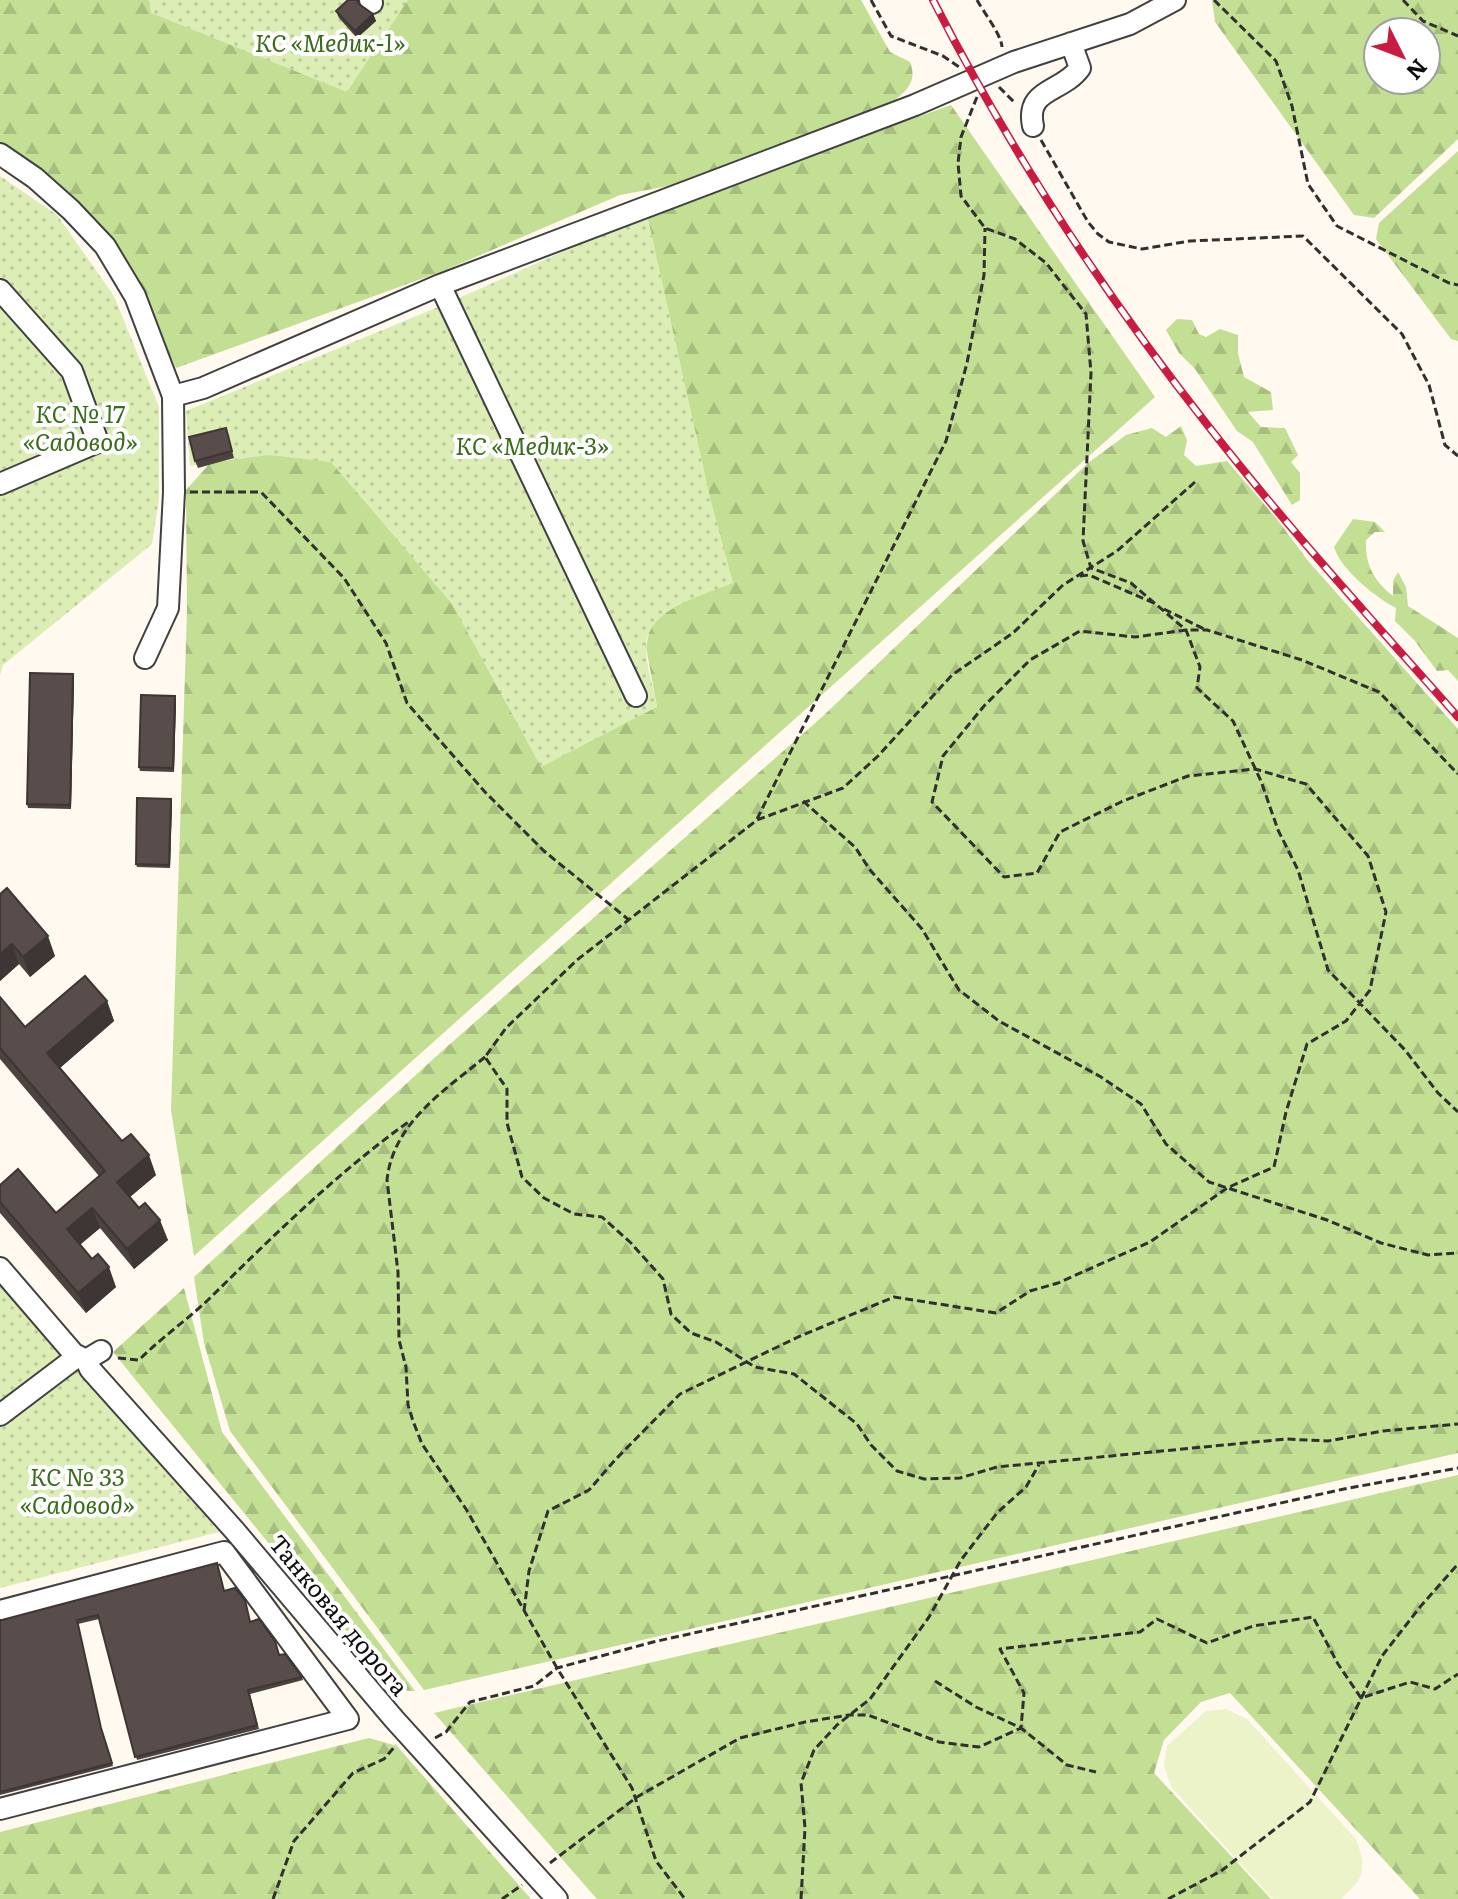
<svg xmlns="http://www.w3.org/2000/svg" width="1458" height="1899" font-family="Literata,serif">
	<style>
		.forest { fill: url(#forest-firs); fill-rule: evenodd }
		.garden { fill: url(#garden-dots) }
		.pitch { fill: #ecf3c8 }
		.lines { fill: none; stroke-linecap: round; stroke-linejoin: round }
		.minor-casing { stroke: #414141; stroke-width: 24 }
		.path { stroke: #303030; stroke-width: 3; stroke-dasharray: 8 4; stroke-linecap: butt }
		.minor { stroke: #fff; stroke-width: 20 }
		.rail-casing { stroke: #ca1b41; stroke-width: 8 }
		.rail { stroke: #fff; stroke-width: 5; stroke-dasharray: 15; stroke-linecap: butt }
		.wall { fill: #4c4240 }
		.shaded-wall { fill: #3e3634 }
		.building { fill: #584d4a; stroke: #3e3634; stroke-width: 2 }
		.labels { text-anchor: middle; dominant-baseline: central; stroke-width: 8; stroke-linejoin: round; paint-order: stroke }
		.park-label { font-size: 24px; font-style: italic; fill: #386c19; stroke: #fff }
		.street-label { font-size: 24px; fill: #0e0e0e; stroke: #fff }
	</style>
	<defs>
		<pattern id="forest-firs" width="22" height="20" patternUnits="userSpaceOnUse" patternTransform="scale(2)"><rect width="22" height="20" fill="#c2df93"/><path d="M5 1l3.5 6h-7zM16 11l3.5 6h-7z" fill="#a6be7e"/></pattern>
		<pattern id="garden-dots" width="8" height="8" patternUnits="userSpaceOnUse" patternTransform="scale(2)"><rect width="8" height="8" fill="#dcedb5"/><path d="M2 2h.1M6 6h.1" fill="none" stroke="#bcca9a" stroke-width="1.8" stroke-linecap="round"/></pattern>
	</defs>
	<rect width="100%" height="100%" fill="#fff9ef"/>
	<path class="forest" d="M 0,0 L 861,0 L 890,52 L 910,62 C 919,85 902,94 885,108 L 685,183 L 620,195 L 443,271 L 176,368 L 145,302 L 105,246 L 0,154 Z
		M 1212,0 L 1458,0 L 1458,139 L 1374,218 L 1354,215 L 1215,22 ZM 1378,32 L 1426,32 L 1426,80 L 1378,80 Z
		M 951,105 L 1155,397 L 194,1256 L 171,1110 L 187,611 L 186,490 L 211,462 L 292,423 L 657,707 L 646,647 L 650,628 L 647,214 Z
		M 1458,151 L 1458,341 L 1451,339 L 1376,239 L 1379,223 Z
		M 1177,319 L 1192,320 L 1199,334 L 1206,337 L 1220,329 L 1238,335 L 1238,353 L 1244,377 L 1271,392 L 1273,410 L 1248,412 L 1261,427 L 1285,428 L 1298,455 L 1291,462 L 1300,473 L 1300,500 L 1292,505 L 1253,442 L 1237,431 L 1195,369 L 1179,353 L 1166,330 Z
		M 1181,426 L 1187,440 L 1184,455 L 1196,466 L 1227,461 L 1276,518 L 1309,562 L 1458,729 L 1458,1453 L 424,1690 L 230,1431 L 204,1343 L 194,1277 L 441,1052 L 822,717 L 1088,463 L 1126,435 L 1152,428 L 1166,437 Z
		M 1353,519 L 1375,522 L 1385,532 L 1375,532 L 1366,540 C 1365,564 1373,580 1393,596 L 1393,581 L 1398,572 L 1406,587 L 1408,606 L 1458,638 L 1458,681 L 1448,670 L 1437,671 L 1415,641 L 1395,621 L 1396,608 C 1375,597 1341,570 1334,547 Z
		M 184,1288 L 222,1432 L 415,1691 L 388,1690 L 113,1352 Z
		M 1458,1475 L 1458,1899 L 1420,1899 L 1230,1693 L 1201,1702 L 1164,1740 L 1154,1773 L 1271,1899 L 597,1899 L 434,1713 Z
		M 369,1738 L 397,1746 L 531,1899 L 0,1899 L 0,1832 Z"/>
	<path class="garden" d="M 149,0 L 408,0 L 347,92 L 151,13 Z
		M 0,176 L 57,215 L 114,296 L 159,407 L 159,499 L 152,544 L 3,665 L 0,675 Z
		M 647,214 L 710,497 L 733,583 C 703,596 650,607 646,645 C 645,664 654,688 657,707 L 541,767 L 452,604 L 331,462 L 268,455 L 190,466 L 186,411 L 448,303 Z
		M 0,1280 L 219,1532 L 0,1588 Z"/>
	<path class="pitch" d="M 1226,1709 L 1247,1719 L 1356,1839 C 1367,1870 1365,1877 1341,1899 L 1273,1899 L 1172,1788 L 1164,1766 L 1167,1746 L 1206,1711 Z"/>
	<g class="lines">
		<defs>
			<path id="minor" d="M 370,0 L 372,3
				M 1033,126 C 1025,88 1062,93 1080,68 L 1071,43
				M 0,154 L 35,178 L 71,210 L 105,246 L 135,296 L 173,396 L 174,492 L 168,608 L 145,658
				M 440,285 L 636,696
				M 0,290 L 72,371 L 98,442 L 0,484
				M 173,396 L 203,388 L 440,285 L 915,105 L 1014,62 L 1130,24 L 1175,0
				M 0,1268 L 74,1354 L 86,1360 L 101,1351
				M 86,1360 L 90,1369 L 235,1531 L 394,1719 L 557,1899
				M 0,1415 L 78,1356
				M 0,1611 L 224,1552 L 348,1719 L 0,1809"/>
		</defs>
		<use href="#minor" class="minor-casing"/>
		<path class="path" d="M 871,0 L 891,36 L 943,56 L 959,67
			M 977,0 C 984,13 1001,34 1002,47
			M 1214,0 L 1276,61 L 1292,106 L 1308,184 L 1337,226 L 1449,283 L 1458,285
			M 1403,0 L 1423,21 L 1458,36
			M 999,87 L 1016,104
			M 977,97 L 961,137 L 958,163 L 961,196 L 985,228 L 1015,239 L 1046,263 L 1086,314 L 1091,373 L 1083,541 L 1091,568 L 1131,583 L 1186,630 L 1200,667 L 1197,688 L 1233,721 L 1261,781 L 1278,830 L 1298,870 L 1328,970 L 1405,1050 L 1438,1093 L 1458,1112
			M 1041,140 L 1088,222 L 1098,234 L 1109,242 L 1142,249 L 1190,241 L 1303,236 L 1402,334 L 1429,385 L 1445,445 L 1458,456
			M 1195,482 L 1117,551 L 1063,585 L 1013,633 L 952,675 L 878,756 L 843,788 L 757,820 L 577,960 L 506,1028 L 485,1057 L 507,1089 L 507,1123 L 522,1177 L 544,1198 L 574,1214 L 602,1217 L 631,1243 L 663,1279 L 671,1314 L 691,1333 L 716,1342 L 755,1367 L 794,1374 L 857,1424 L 871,1445 L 897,1471 L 924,1479 L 960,1478 L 997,1467 L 1286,1439 L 1328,1441 L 1383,1431 L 1458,1424
			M 190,492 L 261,492 L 344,578 L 386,643 L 407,703 L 485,792 L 544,851 L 629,920
			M 1080,576 L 1089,575 L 1154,603
			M 1164,609 L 1204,629
			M 803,801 L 855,847 L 870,870 L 922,929 L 959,990 L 999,1021 L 1101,1077 L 1141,1104 L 1166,1144 L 1209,1182 L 1327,1220 L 1381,1243 L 1428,1255 L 1458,1253
			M 757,819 L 946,441 L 967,363 L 984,275 L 985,228
			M 485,1057 C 444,1091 393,1123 387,1180 L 398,1272 L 399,1340 L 406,1367 L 408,1405 L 413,1421 L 422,1444 L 466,1509 L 557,1668 L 632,1788 L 656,1861 L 685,1899
			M 118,1358 L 139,1360 C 161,1338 187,1320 209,1299 C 273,1236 338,1172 411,1120
			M 524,1611 L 529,1571 L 548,1511 L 589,1490 L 615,1460 L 680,1394 L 798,1337 L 894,1297 L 996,1313 L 1030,1291 L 1058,1283 L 1150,1242 L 1227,1188 L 1274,1167 L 1286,1112 L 1307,1044 L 1346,1021 L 1370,990 L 1386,912 L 1368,856 L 1306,784 L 1255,769 L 1188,776 L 1123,801 L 1060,832 L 1037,873 L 1004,877 L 932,802 L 943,756 L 984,706 L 1030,660 L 1080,631 L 1135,637 L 1186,630 L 1207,630 L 1302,660 L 1379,692 L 1458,774
			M 935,1681 L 976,1707 L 1021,1728 L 1067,1765 L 1096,1772
			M 435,1738 L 446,1732 L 470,1702 L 534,1686 L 557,1668 L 653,1642 L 1344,1489 L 1458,1468
			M 550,1863 L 637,1797 L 740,1738 L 805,1722 L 849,1715 L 868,1715 L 939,1742 L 979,1747 L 1021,1728 L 1024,1693 L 1000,1649 L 1140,1632 L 1157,1619 L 1207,1643 L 1253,1626 L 1313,1617 L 1338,1664 L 1361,1698 L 1410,1682 L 1435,1689 L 1458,1674
			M 273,1899 L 294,1841 L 353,1773 L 384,1759 L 396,1745
			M 502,1899 L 522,1885
			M 801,1899 L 805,1828 L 801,1783 L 814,1750 L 837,1725 L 870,1699 L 929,1617 L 961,1560 L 997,1513 L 1026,1487 L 1040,1463
			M 1168,1899 L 1221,1871 L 1310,1802 L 1382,1656 L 1420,1607 L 1458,1564"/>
		<use href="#minor" class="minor"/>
		<defs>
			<path id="rail" d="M 933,0 C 1010,151 1105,295 1209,427 C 1288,528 1374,622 1458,717"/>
		</defs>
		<use href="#rail" class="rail-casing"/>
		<use href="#rail" class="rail"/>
	</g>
	<path class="wall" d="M 359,4 L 373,14 L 376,21 L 357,38 L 339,18 L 336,11 Z
		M 226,428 L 234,458 L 198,468 L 195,461 Z
		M 74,678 L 71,809 L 28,808 L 27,804 Z
		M 176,700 L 174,772 L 140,771 L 139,767 Z
		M 171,799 L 172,802 L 170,868 L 137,867 L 136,864 Z
		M 0,894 L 55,956 L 30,977 L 19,964 L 0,981 Z
		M 0,997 L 25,1027 L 107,1001 L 114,1021 L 60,1068 L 122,1141 L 156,1175 L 130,1197 L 168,1240 L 134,1269 L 100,1228 L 80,1245 L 116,1287 L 86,1313 L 0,1213 L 0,1185 L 56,1213 L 99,1176 L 0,1059 Z
		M 224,1590 L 280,1655 L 302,1677 L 303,1680 L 250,1694 L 259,1729 L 137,1760 L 99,1619 L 78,1624 L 102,1732 L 113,1766 L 0,1795 L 0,1620 Z"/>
	<path class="shaded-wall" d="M 373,14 L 376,21 L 357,38 L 355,31 Z
		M 73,674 L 74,678 L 71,809 L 70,805 Z
		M 175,696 L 176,700 L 174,772 L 173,768 Z
		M 171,799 L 172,802 L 170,868 L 169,865 Z
		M 48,936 L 55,956 L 30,977 L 23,957 Z
		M 12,944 L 19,964 L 0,981 L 0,954 Z
		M 107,1001 L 114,1021 L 54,1073 L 47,1053 Z
		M 149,1155 L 156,1175 L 124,1202 L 117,1182 Z
		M 92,1208 L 100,1228 L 74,1249 L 67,1229 Z
		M 160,1220 L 168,1240 L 134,1269 L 127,1249 Z
		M 109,1267 L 116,1287 L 86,1313 L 78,1293 Z"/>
	<path class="building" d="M 348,0 L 357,0 L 359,4 L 373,14 L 355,31 L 336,11 Z
		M 226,428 L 232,451 L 195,461 L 189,437 Z
		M 30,673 L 73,674 L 70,805 L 27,804 Z
		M 141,695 L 175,696 L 173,768 L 139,767 Z
		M 137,798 L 171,799 L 169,865 L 136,864 Z
		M 7,888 L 48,936 L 23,957 L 12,944 L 0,954 L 0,894 Z
		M 85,976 L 107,1001 L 47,1053 L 122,1141 L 131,1134 L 149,1155 L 117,1182 L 139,1208 L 145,1203 L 160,1220 L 127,1249 L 92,1208 L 67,1229 L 92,1259 L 98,1254 L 109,1267 L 78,1293 L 0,1202 L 0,1185 L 18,1169 L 56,1213 L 105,1171 L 0,1048 L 0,997 L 25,1027 Z
		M 217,1563 L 224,1591 L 235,1588 L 245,1600 L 250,1622 L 259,1619 L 275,1641 L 279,1655 L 285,1654 L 302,1677 L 248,1690 L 257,1725 L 135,1757 L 98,1615 L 77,1620 L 101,1728 L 112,1763 L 0,1792 L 0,1620 L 2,1620 Z"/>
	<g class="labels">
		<g class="park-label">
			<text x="330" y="41">КС «Медик-1»</text>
			<text x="80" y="412">КС № 17<tspan x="80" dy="28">«Садовод»</tspan></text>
			<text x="532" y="444">КС «Медик-3»</text>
			<text x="77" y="1475">КС № 33<tspan x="77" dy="28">«Садовод»</tspan></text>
		</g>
		<g class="street-label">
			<text transform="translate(340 1614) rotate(50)">Танковая дорога</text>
		</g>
	</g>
	<g transform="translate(1402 56) rotate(132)"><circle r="38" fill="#ffffff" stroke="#9f9f9f" stroke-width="2"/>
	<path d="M0-6L14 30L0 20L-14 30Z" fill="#ca1b41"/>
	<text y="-12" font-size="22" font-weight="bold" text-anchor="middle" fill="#0e0e0e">N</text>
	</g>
</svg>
